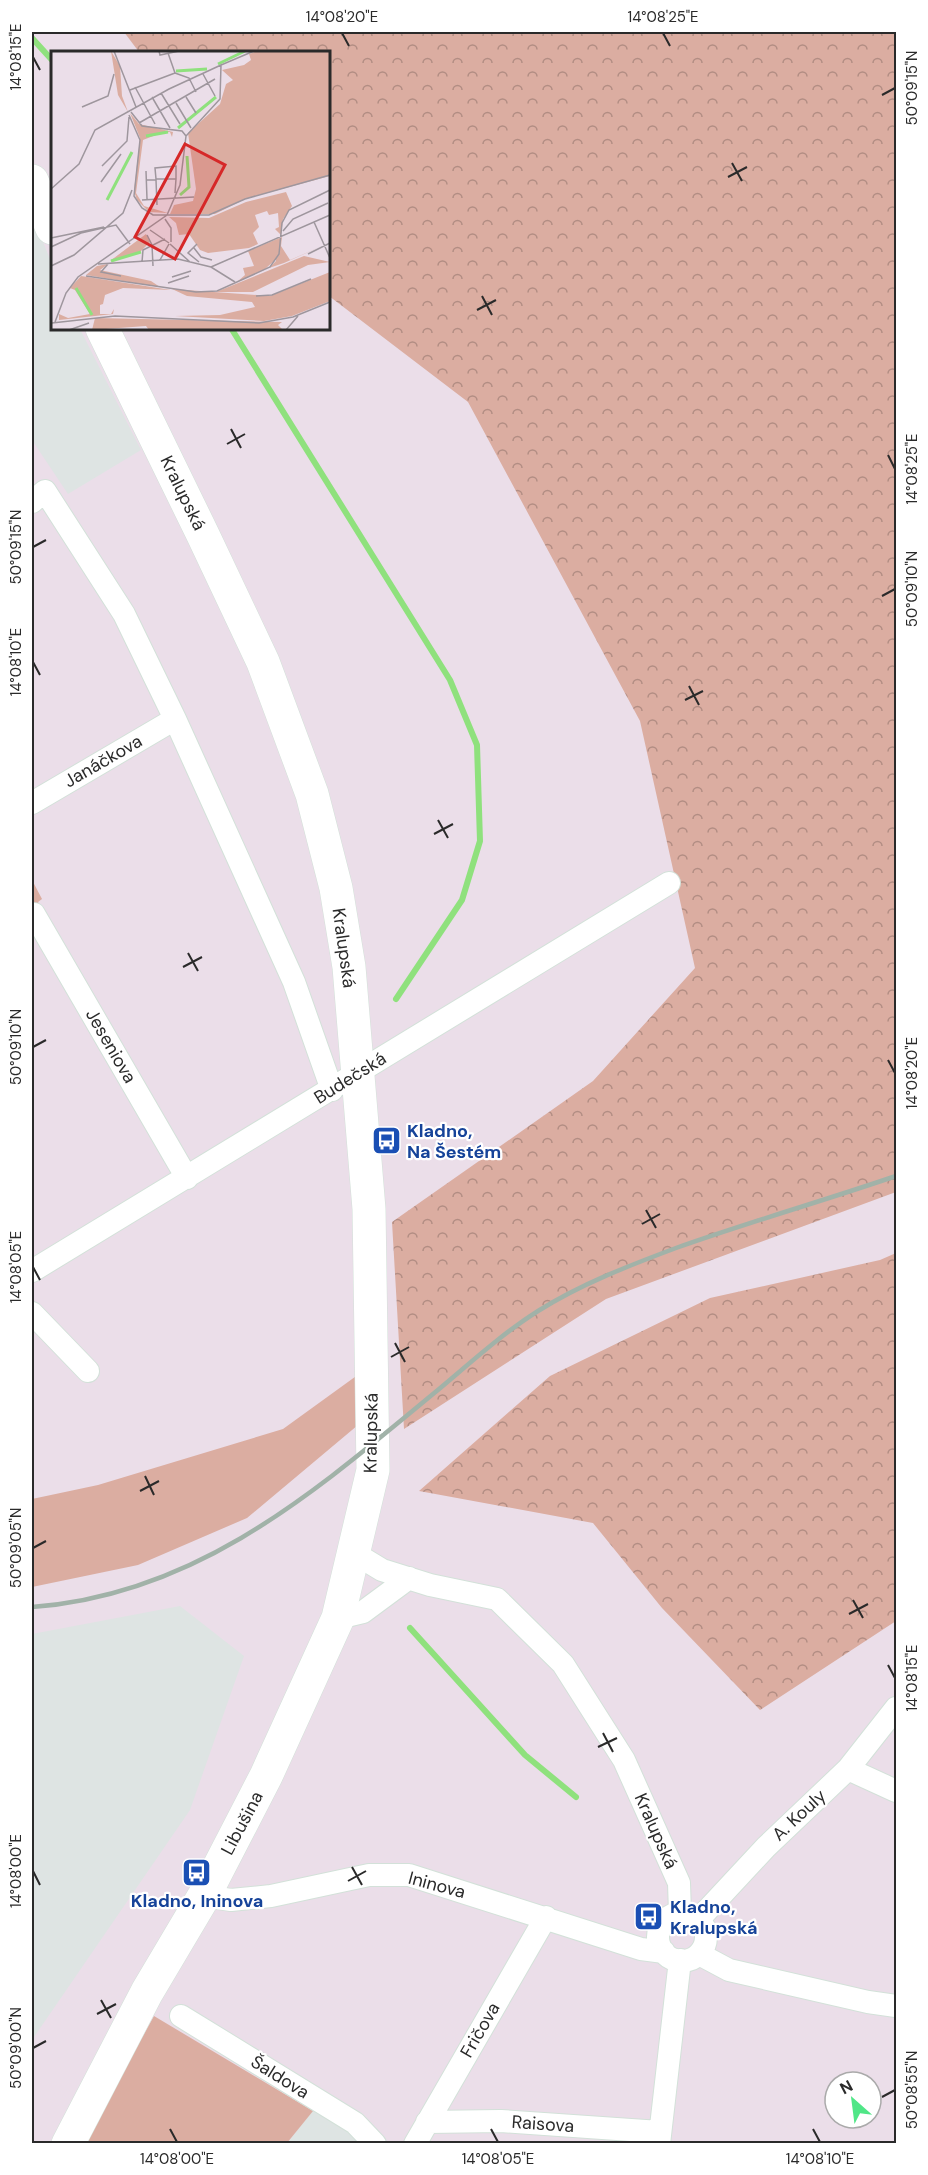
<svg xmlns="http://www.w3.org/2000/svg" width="928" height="2175" font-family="'DM Sans',sans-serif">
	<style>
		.industrial { fill: #dee4e3 }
		.grass { fill: #dbada1 }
		.forest { fill: url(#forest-crowns) }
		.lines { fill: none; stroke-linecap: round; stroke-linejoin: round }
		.stream { stroke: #8fe17d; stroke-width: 6 }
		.minor-casing { stroke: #d3e1d9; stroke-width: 24 }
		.secondary-casing { stroke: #d3e1d9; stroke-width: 34 }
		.minor { stroke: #fff; stroke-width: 22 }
		.secondary { stroke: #fff; stroke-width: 33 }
		.rail { stroke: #a1b2a8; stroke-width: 4.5 }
		.ticks { fill: none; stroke: #2a2a2a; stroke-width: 2 }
		.labels { text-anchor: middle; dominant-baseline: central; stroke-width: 4.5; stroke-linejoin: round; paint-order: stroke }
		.street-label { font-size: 18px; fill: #2a2a2a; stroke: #fff }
		.transit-label { font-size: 18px; font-weight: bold; fill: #164399; stroke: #fff; text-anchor: start }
		.inset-river { fill: none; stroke: #8fe17d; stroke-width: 3 }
		.inset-road { fill: none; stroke: #9e969d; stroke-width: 1.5 }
		.view { fill: #d62828; fill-opacity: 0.15; stroke: #d62828; stroke-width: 3 }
		.inset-edge { fill: none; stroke: #2a2a2a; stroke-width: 3 }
		.neatline { fill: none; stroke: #2a2a2a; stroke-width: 2 }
		.ticks-label { font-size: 15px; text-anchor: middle; fill: #2a2a2a }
	</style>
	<defs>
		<pattern id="forest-crowns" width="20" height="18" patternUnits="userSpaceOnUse" patternTransform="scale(1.5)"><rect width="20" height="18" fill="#dbada1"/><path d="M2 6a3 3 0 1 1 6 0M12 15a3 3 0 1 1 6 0" fill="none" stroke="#b28d83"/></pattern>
	</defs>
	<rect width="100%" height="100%" fill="#ebdee9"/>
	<path class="industrial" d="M 32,215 L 52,264 L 52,328 L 80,329 L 141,450 L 68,494 L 32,440 Z
		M 180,1606 L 244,1656 L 190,1810 L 32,2040 L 32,1634 Z
		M 315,2106 L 349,2128 L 362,2144 L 287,2144 Z"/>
	<path class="grass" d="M 32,880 L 42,899 L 38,902 L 61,941 L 32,911 Z
		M 359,1374 L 358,1425 L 247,1518 L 138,1565 L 32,1587 L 32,1499 L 98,1485 L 283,1429 Z
		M 154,2016 L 313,2111 L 287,2143 L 83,2144 Z"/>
	<path class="forest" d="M 124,32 L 896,32 L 896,1192 L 606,1299 L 404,1429 L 392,1222 L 593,1081 L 695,968 L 640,721 L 468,402 L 329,296 L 328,52 L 139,52 Z
		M 896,1253 L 896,1621 L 760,1710 L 662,1608 L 593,1523 L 419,1491 L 550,1376 L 710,1298 L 880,1260 Z"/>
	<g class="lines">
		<path class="stream" d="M 32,38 L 52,60
			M 231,328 L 450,680 L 477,745 L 480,841 L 462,900 L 396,999
			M 410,1628 L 525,1755 L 576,1797"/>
		<defs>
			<path id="minor" d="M 32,502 L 45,491 L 124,614 L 175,719 L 294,982 L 332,1090
				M 32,803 L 175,719
				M 34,914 L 187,1178
				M 32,1271 L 669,883
				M 32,1313 L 88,1371
				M 354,1553 L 382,1570 L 430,1585 L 497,1599 L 563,1664 L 624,1760 L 679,1883 L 680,1913
				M 338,1618 L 363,1612 L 409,1578
				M 848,1769 L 896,1791
				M 204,1896 L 231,1900 L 271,1896 L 369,1875 L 409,1875 L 641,1949 L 664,1952
				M658 1937a24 24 0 1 1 48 0a24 24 0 1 1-48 0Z
				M 699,1919 L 766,1847 L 848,1769 L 896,1708
				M 699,1954 L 729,1970 L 868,2002 L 896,2006
				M 181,2016 L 355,2123 L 375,2144
				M 427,2122 L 501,2121 L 660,2132
				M 415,2144 L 546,1917
				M 659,2144 L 680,1960"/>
			<path id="secondary" d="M 32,181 L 52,228
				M 68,2144 L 147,1992 L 204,1896 L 266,1776 L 338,1618 L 373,1470 L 369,1209 L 349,967 L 336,888 L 312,794 L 263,662 L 203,535 L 102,328"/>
		</defs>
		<use href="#minor" class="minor-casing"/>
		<use href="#secondary" class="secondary-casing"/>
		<use href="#minor" class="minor"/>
		<use href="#secondary" class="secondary"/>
		<path class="rail" d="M 32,1607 C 196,1595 312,1494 433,1394 C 467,1366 500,1335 538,1311 C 581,1284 628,1266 676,1248 C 749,1222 823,1201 896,1176"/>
	</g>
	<path class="ticks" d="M 342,33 L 349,46M 663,33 L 670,46M 33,57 L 40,70M 882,95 L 895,88M 732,163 L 742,181M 728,177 L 747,167M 482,296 L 492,315M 477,310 L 496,300M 231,429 L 241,448M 227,444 L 245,434M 888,455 L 895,469M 33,547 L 46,540M 882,596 L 895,589M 33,662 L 40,675M 689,686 L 699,705M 685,700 L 703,691M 438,820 L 448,838M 434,834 L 453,824M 188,953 L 198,971M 183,967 L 202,957M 33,1047 L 46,1040M 888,1060 L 895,1073M 646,1210 L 656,1228M 642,1224 L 660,1214M 33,1267 L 40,1280M 395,1343 L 405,1362M 391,1357 L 409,1347M 145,1476 L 154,1495M 140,1491 L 159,1481M 33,1548 L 46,1541M 853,1600 L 863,1618M 849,1614 L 868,1604M 888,1665 L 895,1678M 603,1733 L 613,1752M 598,1747 L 617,1738M 352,1867 L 362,1885M 33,1871 L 40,1885M 348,1881 L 366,1871M 101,2000 L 111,2018M 97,2014 L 116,2004M 33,2048 L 46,2041M 882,2097 L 895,2090M 170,2129 L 177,2142M 491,2129 L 498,2142M 813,2129 L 820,2142"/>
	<defs>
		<symbol id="bus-square" viewBox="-11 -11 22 22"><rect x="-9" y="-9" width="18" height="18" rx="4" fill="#1a4fb4" stroke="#fff"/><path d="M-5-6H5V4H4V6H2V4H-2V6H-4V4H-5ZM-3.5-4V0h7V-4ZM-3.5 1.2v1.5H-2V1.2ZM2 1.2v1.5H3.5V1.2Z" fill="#fff"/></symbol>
	</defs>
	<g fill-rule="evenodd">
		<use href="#bus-square" x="370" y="1124" width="33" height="33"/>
		<use href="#bus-square" x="180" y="1856" width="33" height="33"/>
		<use href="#bus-square" x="632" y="1900" width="33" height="33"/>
	</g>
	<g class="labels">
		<g class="street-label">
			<text transform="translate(183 493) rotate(64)">Kralupská</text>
			<text transform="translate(103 761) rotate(-30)">Janáčkova</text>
			<text transform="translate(344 948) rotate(82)">Kralupská</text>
			<text transform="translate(111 1046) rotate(60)">Jeseniova</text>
			<text transform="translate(350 1078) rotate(-32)">Budečská</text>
			<text transform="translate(371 1433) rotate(-89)">Kralupská</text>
			<text transform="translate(799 1815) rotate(-43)">A. Kouly</text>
			<text transform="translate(242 1823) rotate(-62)">Libušina</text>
			<text transform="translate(656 1831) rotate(66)">Kralupská</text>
			<text transform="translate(437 1885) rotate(15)">Ininova</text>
			<text transform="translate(480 2030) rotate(-60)">Fričova</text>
			<text transform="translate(280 2077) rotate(32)">Šaldova</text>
			<text transform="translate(543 2124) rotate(4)">Raisova</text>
		</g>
		<g class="transit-label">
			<text x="407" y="1131">Kladno,<tspan x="407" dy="21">Na Šestém</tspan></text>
			<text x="197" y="1901" text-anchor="middle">Kladno, Ininova</text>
			<text x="670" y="1907">Kladno,<tspan x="670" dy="21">Kralupská</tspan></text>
		</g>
	</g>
	<g transform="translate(51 51)">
		<rect width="279" height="279" fill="#ebdee9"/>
		<path d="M 60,0 L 69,15 L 71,45 L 77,61 L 67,44 ZM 79,62 L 88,73 L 122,81 L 121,86 L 119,81 L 110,82 L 92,89 L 85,142 L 93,155 L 117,162 L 98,161 L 86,149 L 83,140 L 89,87 ZM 95,183 L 99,191 L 90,200 L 59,210 ZM 231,186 L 230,195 L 239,209 L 271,195 L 233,212 L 218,217 L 225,210 L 225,208 L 213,219 L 186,231 L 194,224 L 192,217 L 203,215 L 197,200 ZM 253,205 L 279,211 L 257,214 L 202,241 L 165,241 ZM 57,213 L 49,219 L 100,230 L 109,236 L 35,224 L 46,215 ZM 30,225 L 120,239 L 72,237 L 54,244 L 52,253 L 49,254 L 49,263 L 60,263 L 63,258 L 62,263 L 8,269 L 8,263 L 17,267 L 39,263 L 24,239 L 19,237 Z" fill="#dbada1"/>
		<path d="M 206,0 L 279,0 L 279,125 L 194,148 L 164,163 L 119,163 L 123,154 L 142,150 L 145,138 L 137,82 L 169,53 L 175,33 L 182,29 L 171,19 L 193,14 L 200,9 L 198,3 ZM 235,141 L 241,155 L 232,168 L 230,184 L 224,178 L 228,176 L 227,162 L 218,164 L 216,160 L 204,164 L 208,176 L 202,182 L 207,193 L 198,197 L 157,202 L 149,199 L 138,183 L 128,184 L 125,172 L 118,166 L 158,167 L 195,151 ZM 279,221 L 279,250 L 241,265 L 213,270 L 124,265 L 169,264 L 204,256 L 201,251 L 136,245 L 121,238 L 219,245 ZM 44,267 L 231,271 L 227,274 L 231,278 L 98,279 L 95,275 L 41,279 Z" fill="#dbada1"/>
		<path class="inset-river" d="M 167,13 L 194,0M 125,20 L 156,18M 127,77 L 165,46M 95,85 L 117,81M 129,144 L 138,136 L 136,105M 56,149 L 81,101M 60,210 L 90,201M 25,237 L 41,264"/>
		<path class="inset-road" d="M 63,0 L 85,56M 108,0 L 109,4 L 128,0M 117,2 L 124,22M 124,22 L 138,27 L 145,41M 152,23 L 164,45M 84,36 L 104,73M 79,39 L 124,22M 110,42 L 129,73M 101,46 L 119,77M 135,46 L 145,62M 125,52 L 140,77M 31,56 L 57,45 L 63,23M 80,61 L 91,75 L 131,80 L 135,85M 78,64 L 89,89 L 83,145 L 91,157 L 102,164 L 158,164 L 194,148 L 279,124M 88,72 L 164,28M 51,115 L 76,90 L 78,66M 95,120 L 96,148M 95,129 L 105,129 L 106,154M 50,131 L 70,103M 0,138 L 28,113 L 44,79 L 118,38 L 170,14M 124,142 L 125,128 L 125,115 L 104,117 L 105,128 L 125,128M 91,149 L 143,146M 114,168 L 120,177 L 120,191M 263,171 L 279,207M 99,179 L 118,192M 232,180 L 242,168 L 277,152M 96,184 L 101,194 L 102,215M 0,187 L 53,176M 119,193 L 139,211M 146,193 L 137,202 L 148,211M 0,196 L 30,182 L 65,174 L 79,193M 143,197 L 150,206 L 161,209M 257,203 L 279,192M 109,209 L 118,193M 91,211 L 92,199 L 114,188M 47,213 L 127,208 L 160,216 L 184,231M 57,213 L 50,221 L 70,225M 0,215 L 23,204 L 72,162 L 81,139M 160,216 L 279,164M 35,225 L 145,241 L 166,240 L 219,216 L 228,203 L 231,172 L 238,159 L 279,139M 121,226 L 140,220M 117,232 L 138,225M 205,245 L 221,244 L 260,228M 4,271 L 15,242 L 27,226 L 116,164 L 129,134 L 135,85 L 169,48 L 170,14 L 203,0M 1,272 L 64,265 L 208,272 L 242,266 L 279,251M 18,279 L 38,272M 235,279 L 247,265"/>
		<path class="view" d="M 134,93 L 174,114 L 124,208 L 84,186 Z"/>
		<rect width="279" height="279" class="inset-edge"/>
	</g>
	<rect width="928" height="2175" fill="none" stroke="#ffffff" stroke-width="66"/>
	<g transform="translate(853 2100) rotate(332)"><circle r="28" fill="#ffffff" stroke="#aaaaaa" stroke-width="1.5"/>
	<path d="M0-4.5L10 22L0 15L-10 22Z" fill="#50e687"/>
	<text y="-9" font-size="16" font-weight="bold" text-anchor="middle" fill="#2a2a2a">N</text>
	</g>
	<rect x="33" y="33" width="862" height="2109" class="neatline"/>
	<g class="ticks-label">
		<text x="342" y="22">14°08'20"E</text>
		<text x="663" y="22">14°08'25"E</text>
		<text transform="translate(16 57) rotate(-90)" y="5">14°08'15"E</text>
		<text transform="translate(912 88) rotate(-90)" y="5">50°09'15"N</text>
		<text transform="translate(912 469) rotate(-90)" y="5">14°08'25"E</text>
		<text transform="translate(16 547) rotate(-90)" y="5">50°09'15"N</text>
		<text transform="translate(912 589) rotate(-90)" y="5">50°09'10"N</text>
		<text transform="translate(16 662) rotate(-90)" y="5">14°08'10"E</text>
		<text transform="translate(16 1047) rotate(-90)" y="5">50°09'10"N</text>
		<text transform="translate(912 1073) rotate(-90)" y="5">14°08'20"E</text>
		<text transform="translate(16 1267) rotate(-90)" y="5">14°08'05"E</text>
		<text transform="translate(16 1548) rotate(-90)" y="5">50°09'05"N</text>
		<text transform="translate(912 1678) rotate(-90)" y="5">14°08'15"E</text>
		<text transform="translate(16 1871) rotate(-90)" y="5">14°08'00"E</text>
		<text transform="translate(16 2048) rotate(-90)" y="5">50°09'00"N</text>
		<text transform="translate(912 2090) rotate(-90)" y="5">50°08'55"N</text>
		<text x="177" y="2164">14°08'00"E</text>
		<text x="498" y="2164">14°08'05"E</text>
		<text x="820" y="2164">14°08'10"E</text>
	</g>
</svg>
